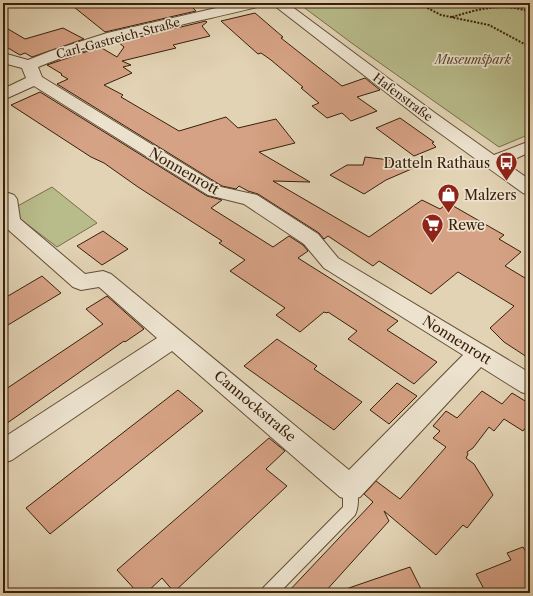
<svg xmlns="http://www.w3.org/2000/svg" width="533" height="596" font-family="'Libre Caslon Text',serif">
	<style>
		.green { fill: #b8bb8a; stroke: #786e4a }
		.building { fill: #d6a285; stroke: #38200b }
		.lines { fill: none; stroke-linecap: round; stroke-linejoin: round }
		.service-casing { stroke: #624d35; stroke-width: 2 }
		.minor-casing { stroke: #624d35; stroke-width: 2 }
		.path { stroke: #38200b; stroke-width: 2; stroke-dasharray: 2 1.5; stroke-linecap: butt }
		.service { fill: #ece2ce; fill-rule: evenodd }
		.minor { fill: #ece2ce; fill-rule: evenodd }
		.labels { text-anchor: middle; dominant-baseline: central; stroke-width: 3.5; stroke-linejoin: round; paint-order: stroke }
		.far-street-label { font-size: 12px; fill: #38200b; stroke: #ece2ce }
		.far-park-label { font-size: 12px; font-style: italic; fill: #58472b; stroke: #ece2ce }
		.poi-label { font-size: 14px; fill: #38200b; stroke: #ece2ce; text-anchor: start }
		.street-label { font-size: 14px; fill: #38200b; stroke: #ece2ce }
	</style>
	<rect width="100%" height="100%" fill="#e2d3b4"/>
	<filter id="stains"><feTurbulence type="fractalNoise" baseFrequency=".005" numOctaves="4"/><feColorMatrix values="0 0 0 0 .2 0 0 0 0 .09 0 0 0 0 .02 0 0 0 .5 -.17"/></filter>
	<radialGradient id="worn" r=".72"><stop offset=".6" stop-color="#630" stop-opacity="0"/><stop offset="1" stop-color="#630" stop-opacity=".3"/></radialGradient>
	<path class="green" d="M 298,3 L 530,3 L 530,134 L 499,147 L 353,44 Z
		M 52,187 L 97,223 L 57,247 L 19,218 L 14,208 Z"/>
	<path class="building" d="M 69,3 L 188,3 L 196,11 L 105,32 Z
		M 255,13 L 283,37 L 281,38 L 342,86 L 365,78 L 380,90 L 357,97 L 377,111 L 351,121 L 342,113 L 327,118 L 312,106 L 319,103 L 301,88 L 303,87 L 271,60 L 261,53 L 258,54 L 221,21 Z
		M 206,21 L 207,22 L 202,26 L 210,36 L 173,45 L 176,48 L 122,61 L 131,65 L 123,67 L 132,73 L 104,85 L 123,95 L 121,97 L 179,131 L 226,117 L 238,128 L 276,119 L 295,143 L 259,152 L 310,182 L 273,181 L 369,237 L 422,200 L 440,209 L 448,203 L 504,235 L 499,239 L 521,252 L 505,266 L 530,281 L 530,359 L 504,342 L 490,328 L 514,306 L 458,272 L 431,294 L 379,261 L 373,266 L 328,236 L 324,239 L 319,233 L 258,194 L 248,191 L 239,186 L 236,189 L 222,186 L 57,84 L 68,79 L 61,75 L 62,74 L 47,65 L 100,47 L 117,57 L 124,47 L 118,42 Z
		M 3,26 L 25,39 L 63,28 L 84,39 L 32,57 L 25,53 L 20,55 L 3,45 Z
		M 40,92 L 207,196 L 222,200 L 211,208 L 273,247 L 289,236 L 303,245 L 308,251 L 298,258 L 398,321 L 387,330 L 437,362 L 414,384 L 348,339 L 357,331 L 328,312 L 327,313 L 324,312 L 300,332 L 276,315 L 285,308 L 230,271 L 245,260 L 219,243 L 222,241 L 138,187 L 104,163 L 91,157 L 11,105 Z
		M 400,118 L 434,142 L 432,143 L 436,147 L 414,156 L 376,128 Z
		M 365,157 L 423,164 L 386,180 L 364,194 L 330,175 L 347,165 L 363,165 Z
		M 103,231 L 128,249 L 102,265 L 77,246 Z
		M 42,276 L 61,293 L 3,328 L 3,299 Z
		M 107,296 L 144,329 L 125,342 L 124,341 L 3,426 L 3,391 L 103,324 L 86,309 Z
		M 277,339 L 317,366 L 314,369 L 362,402 L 334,430 L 244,366 Z
		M 397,383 L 417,396 L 389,424 L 370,410 Z
		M 178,390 L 203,411 L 50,534 L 26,508 Z
		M 482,391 L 502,404 L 512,393 L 530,404 L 530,422 L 523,431 L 504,419 L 494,431 L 489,427 L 473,448 L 467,452 L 468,454 L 466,458 L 474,464 L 493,495 L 467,528 L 463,525 L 436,555 L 384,511 L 389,521 L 324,593 L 287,593 L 373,502 L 364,494 L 376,481 L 400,499 L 446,447 L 433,438 L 440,431 L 433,426 L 446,411 L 457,418 Z
		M 269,438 L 285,451 L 266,469 L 287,486 L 174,592 L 162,578 L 146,593 L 138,593 L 117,570 Z
		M 523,547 L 528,555 L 530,555 L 530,593 L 486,593 L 476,574 L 511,560 L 507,553 Z
		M 410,567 L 423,593 L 343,593 L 343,590 Z"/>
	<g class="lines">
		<defs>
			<path id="service" d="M 350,482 L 355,484 C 359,492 359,507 355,515 L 279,593 L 260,593 L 263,588 L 343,507 L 343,488 L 345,484 Z"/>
			<path id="minor" d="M 238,3 L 263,3 L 261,6 C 185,25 110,38 38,67 L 42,77 L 221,187 L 257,195 L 318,234 L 338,258 L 530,373 L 530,395 L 521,392 L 481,367 L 360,497 L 350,500 L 340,497 L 172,351 L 12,460 L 3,463 L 3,438 L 157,338 L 99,287 L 81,290 L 73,287 L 4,226 L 3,191 L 14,195 L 17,199 L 20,219 L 85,274 L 103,271 L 111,274 L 349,470 L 463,355 L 324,268 L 304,244 L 244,204 L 208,195 L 34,86 L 3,100 L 3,89 L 26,78 L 22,68 L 3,63 L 3,53 L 28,60 L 51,51 L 107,33 Z
				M 271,3 L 287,3 L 435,113 L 494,155 L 530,141 L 530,152 L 506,163 L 530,180 L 530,195 L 523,193 L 423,121 Z"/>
		</defs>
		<use href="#service" class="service-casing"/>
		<use href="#minor" class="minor-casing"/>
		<path class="path" d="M 418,3 L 441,15 L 489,25 L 530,47
			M 452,17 C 479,9 503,2 530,12"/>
		<use href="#service" class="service"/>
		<use href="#minor" class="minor"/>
	</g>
	<defs>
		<symbol id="bus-pin" viewBox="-11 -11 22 30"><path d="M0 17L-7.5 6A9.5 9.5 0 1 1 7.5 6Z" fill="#8f2418" stroke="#ece2ce"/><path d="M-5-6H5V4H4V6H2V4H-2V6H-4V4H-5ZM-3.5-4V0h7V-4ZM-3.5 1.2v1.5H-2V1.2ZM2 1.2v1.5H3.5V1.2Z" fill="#fff"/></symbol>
		<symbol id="shop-pin" viewBox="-11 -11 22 30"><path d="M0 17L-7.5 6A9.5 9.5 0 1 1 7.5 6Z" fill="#8f2418" stroke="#ece2ce"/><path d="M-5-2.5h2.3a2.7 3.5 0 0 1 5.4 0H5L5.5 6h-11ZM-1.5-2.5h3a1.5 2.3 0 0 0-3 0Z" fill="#fff"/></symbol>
		<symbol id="supermarket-pin" viewBox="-11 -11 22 30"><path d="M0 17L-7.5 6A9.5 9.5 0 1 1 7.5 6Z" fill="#8f2418" stroke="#ece2ce"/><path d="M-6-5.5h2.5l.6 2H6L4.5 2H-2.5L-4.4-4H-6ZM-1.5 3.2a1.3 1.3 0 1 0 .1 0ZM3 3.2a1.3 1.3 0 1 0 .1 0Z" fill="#fff"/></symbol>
	</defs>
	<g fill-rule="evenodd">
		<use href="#bus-pin" x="494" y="150" width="25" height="34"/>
		<use href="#shop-pin" x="436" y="182" width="25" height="34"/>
		<use href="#supermarket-pin" x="420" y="212" width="25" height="34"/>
	</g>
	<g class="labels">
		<g class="far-street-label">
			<text transform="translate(118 38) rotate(-15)">Carl-Gastreich-Straße</text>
			<text transform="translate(403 97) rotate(37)">Hafenstraße</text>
		</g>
		<g class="far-park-label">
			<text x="473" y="59">Museumspark</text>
		</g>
		<g class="poi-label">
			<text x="490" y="163" text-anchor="end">Datteln Rathaus</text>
			<text x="464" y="195">Malzers</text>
			<text x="448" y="225">Rewe</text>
		</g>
		<g class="street-label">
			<text transform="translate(184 171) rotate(30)">Nonnenrott</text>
			<text transform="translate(457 340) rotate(32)">Nonnenrott</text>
			<text transform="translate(255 406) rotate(40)">Cannockstraße</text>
		</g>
	</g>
	<rect width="533" height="596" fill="none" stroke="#e2d3b4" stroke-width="16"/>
	<rect x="4" y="4" width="525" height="588" fill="none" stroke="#38200b" stroke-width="2"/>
	<rect x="8" y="8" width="517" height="580" fill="none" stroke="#38200b"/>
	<rect width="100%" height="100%" filter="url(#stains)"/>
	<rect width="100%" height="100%" fill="url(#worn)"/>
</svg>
